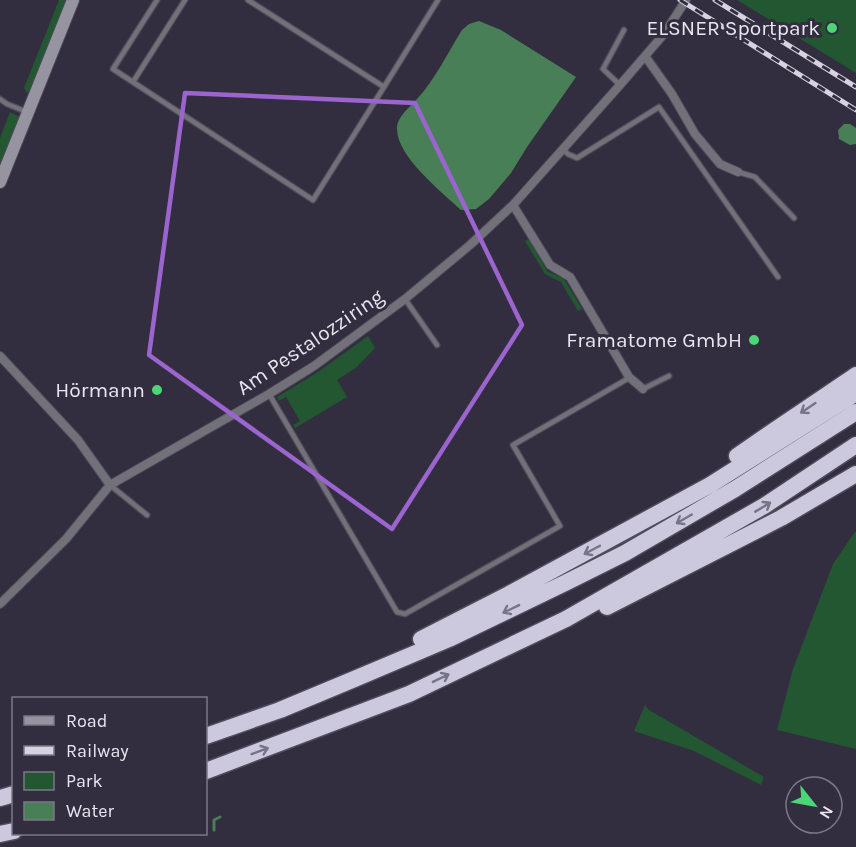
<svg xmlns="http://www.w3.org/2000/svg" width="856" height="847" font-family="Karla,sans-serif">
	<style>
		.green { fill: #225731 }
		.water { fill: #497f56 }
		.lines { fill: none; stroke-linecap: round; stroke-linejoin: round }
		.stream { stroke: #497f56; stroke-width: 3 }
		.service-casing { stroke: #4f4b5b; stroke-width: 7 }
		.minor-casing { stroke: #4f4b5b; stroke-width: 10 }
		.secondary-casing { stroke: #4f4b5b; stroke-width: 14 }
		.motorway-casing { stroke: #4f4b5b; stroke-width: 19 }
		.service { stroke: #727179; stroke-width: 4.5 }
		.minor { stroke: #727179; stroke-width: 8 }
		.secondary { stroke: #9794a2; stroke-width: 12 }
		.motorway { stroke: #ccc9de; stroke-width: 16 }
		.rail-casing { stroke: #d5d3df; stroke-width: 5 }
		.rail { stroke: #322e3f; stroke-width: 3; stroke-dasharray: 9; stroke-linecap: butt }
		.oneway { stroke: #777487 }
		.marked { fill: none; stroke: #9c64ce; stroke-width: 4.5; stroke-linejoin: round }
		.poi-dot { fill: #4bd677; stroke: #322e3f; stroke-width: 2 }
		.labels { text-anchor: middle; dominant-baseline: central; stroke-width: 6; stroke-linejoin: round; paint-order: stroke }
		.poi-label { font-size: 21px; fill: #e8e6f1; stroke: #322e3f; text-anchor: end }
		.street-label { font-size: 21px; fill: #e8e6f1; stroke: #322e3f }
	</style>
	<rect width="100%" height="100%" fill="#322e3f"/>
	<path class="green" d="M 59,0 L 67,0 L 31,88 L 27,93 L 24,88 Z
		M 737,0 L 856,0 L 856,73 Z
		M 10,112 L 20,117 L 0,167 L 0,138 Z
		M 529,239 L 547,271 L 564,279 L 582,309 L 578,311 L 561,282 L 545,274 L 525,241 Z
		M 368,336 L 375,348 L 357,367 L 337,380 L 347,397 L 295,428 L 293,425 L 300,421 L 286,397 L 279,401 L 277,397 L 315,374 Z
		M 856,532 L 856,749 L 777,730 L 793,669 L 833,564 L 854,533 Z
		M 645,705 L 649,710 L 764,777 L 761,785 L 694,751 L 634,731 Z"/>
	<path class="water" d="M 479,21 L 501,30 L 576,77 L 527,147 L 511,173 L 489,199 L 476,209 L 461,210 C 442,192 397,157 397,129 C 396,118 410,107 417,99 C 435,80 448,52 462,30 L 469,24 Z
		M 844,124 L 850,124 L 856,128 L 856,144 L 850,145 L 839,139 L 838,130 Z"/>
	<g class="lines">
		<path class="stream" d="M 214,830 L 214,820 L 220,817"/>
		<defs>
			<path id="service" d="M 157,0 L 113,69 L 313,200 L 384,87 L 248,0
				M 133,82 L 185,0
				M 620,85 L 603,69 L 624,30
				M 384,87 L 438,0
				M 0,99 L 7,104 L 27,112
				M 563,149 L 568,154 L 577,158 L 659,107 L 778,277
				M 738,172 L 755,177 L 794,218
				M 405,299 L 437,345
				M 643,389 L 669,376
				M 269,394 L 397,612 L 405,614 L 560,526 L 513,445 L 629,378
				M 110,485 L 147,515"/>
			<path id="minor" d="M 645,56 L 672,94 L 695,134 L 720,164 L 738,172
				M 513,205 L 550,265 L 570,277 L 629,377 L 643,389
				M 0,356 L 78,440 L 110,485 L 66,539 L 0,604
				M 110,485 L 269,394 L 314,366 L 405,299 L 470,245 L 513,205 L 620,85 L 664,34 L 686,0"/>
			<path id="secondary" d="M 0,182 L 73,0"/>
			<path id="motorway" d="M 737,456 L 763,438 L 856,375
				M 607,607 L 781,518 L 856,474
				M 421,639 L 509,594 L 710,485 L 856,393
				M 206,736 L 280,710 L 352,680 L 449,639 L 567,582 L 625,553 L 735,489 L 856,412
				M 206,771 L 409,694 L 566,619 L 764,506 L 856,445
				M 0,798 L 14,794
				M 0,834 L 14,831"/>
		</defs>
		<use href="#service" class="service-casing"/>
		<use href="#minor" class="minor-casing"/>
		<use href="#secondary" class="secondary-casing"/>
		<use href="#motorway" class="motorway-casing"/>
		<use href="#service" class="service"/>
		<use href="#minor" class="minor"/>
		<use href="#secondary" class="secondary"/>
		<use href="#motorway" class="motorway"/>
		<defs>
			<path id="rail" d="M 680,0 L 856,110
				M 715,0 L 856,87"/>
		</defs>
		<use href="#rail" class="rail-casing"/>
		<use href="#rail" class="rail"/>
	</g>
	<defs><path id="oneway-shaft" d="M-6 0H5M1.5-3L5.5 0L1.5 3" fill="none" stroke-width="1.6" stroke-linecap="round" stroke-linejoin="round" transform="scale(1.5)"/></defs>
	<g class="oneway">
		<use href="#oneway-shaft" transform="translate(808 408) rotate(146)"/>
		<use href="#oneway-shaft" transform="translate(763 507) rotate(-31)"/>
		<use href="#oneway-shaft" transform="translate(684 519) rotate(150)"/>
		<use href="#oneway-shaft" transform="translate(592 550) rotate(152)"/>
		<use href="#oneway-shaft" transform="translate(511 609) rotate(154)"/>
		<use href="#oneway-shaft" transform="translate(441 678) rotate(-26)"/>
		<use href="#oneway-shaft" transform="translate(260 751) rotate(-20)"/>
	</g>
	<path class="marked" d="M 185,93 L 415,103 L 522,325 L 392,529 L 149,355 Z"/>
	<g class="poi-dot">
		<circle cx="832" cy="28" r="6"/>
		<circle cx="754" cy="340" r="6"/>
		<circle cx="157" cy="390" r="6"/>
	</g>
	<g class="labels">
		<g class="poi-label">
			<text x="820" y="28">ELSNER Sportpark</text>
			<text x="742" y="340">Framatome GmbH</text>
			<text x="145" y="390">Hörmann</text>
		</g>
		<g class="street-label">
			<text transform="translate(310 342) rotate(-34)">Am Pestalozziring</text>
		</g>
	</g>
	<rect x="12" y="697" width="195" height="138" fill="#322e3f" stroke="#7b7886" stroke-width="1.5"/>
	<rect x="24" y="716" width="30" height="9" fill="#9794a2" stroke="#7b7886" stroke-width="1.5"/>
	<text x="66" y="727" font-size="18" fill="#e8e6f1">Road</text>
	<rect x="24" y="746" width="30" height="9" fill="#d5d3df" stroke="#7b7886" stroke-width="1.5"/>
	<text x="66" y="757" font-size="18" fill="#e8e6f1">Railway</text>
	<rect x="24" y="772" width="30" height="18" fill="#225731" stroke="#7b7886" stroke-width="1.5"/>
	<text x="66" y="787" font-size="18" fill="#e8e6f1">Park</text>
	<rect x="24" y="802" width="30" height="18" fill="#497f56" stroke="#7b7886" stroke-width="1.5"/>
	<text x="66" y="817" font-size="18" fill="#e8e6f1">Water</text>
	<g transform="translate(814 805) rotate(121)"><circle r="28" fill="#322e3f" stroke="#7b7886" stroke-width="1.5"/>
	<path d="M0-4.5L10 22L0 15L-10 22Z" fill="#4bd677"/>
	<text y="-9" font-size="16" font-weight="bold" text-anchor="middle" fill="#e8e6f1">N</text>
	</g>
</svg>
